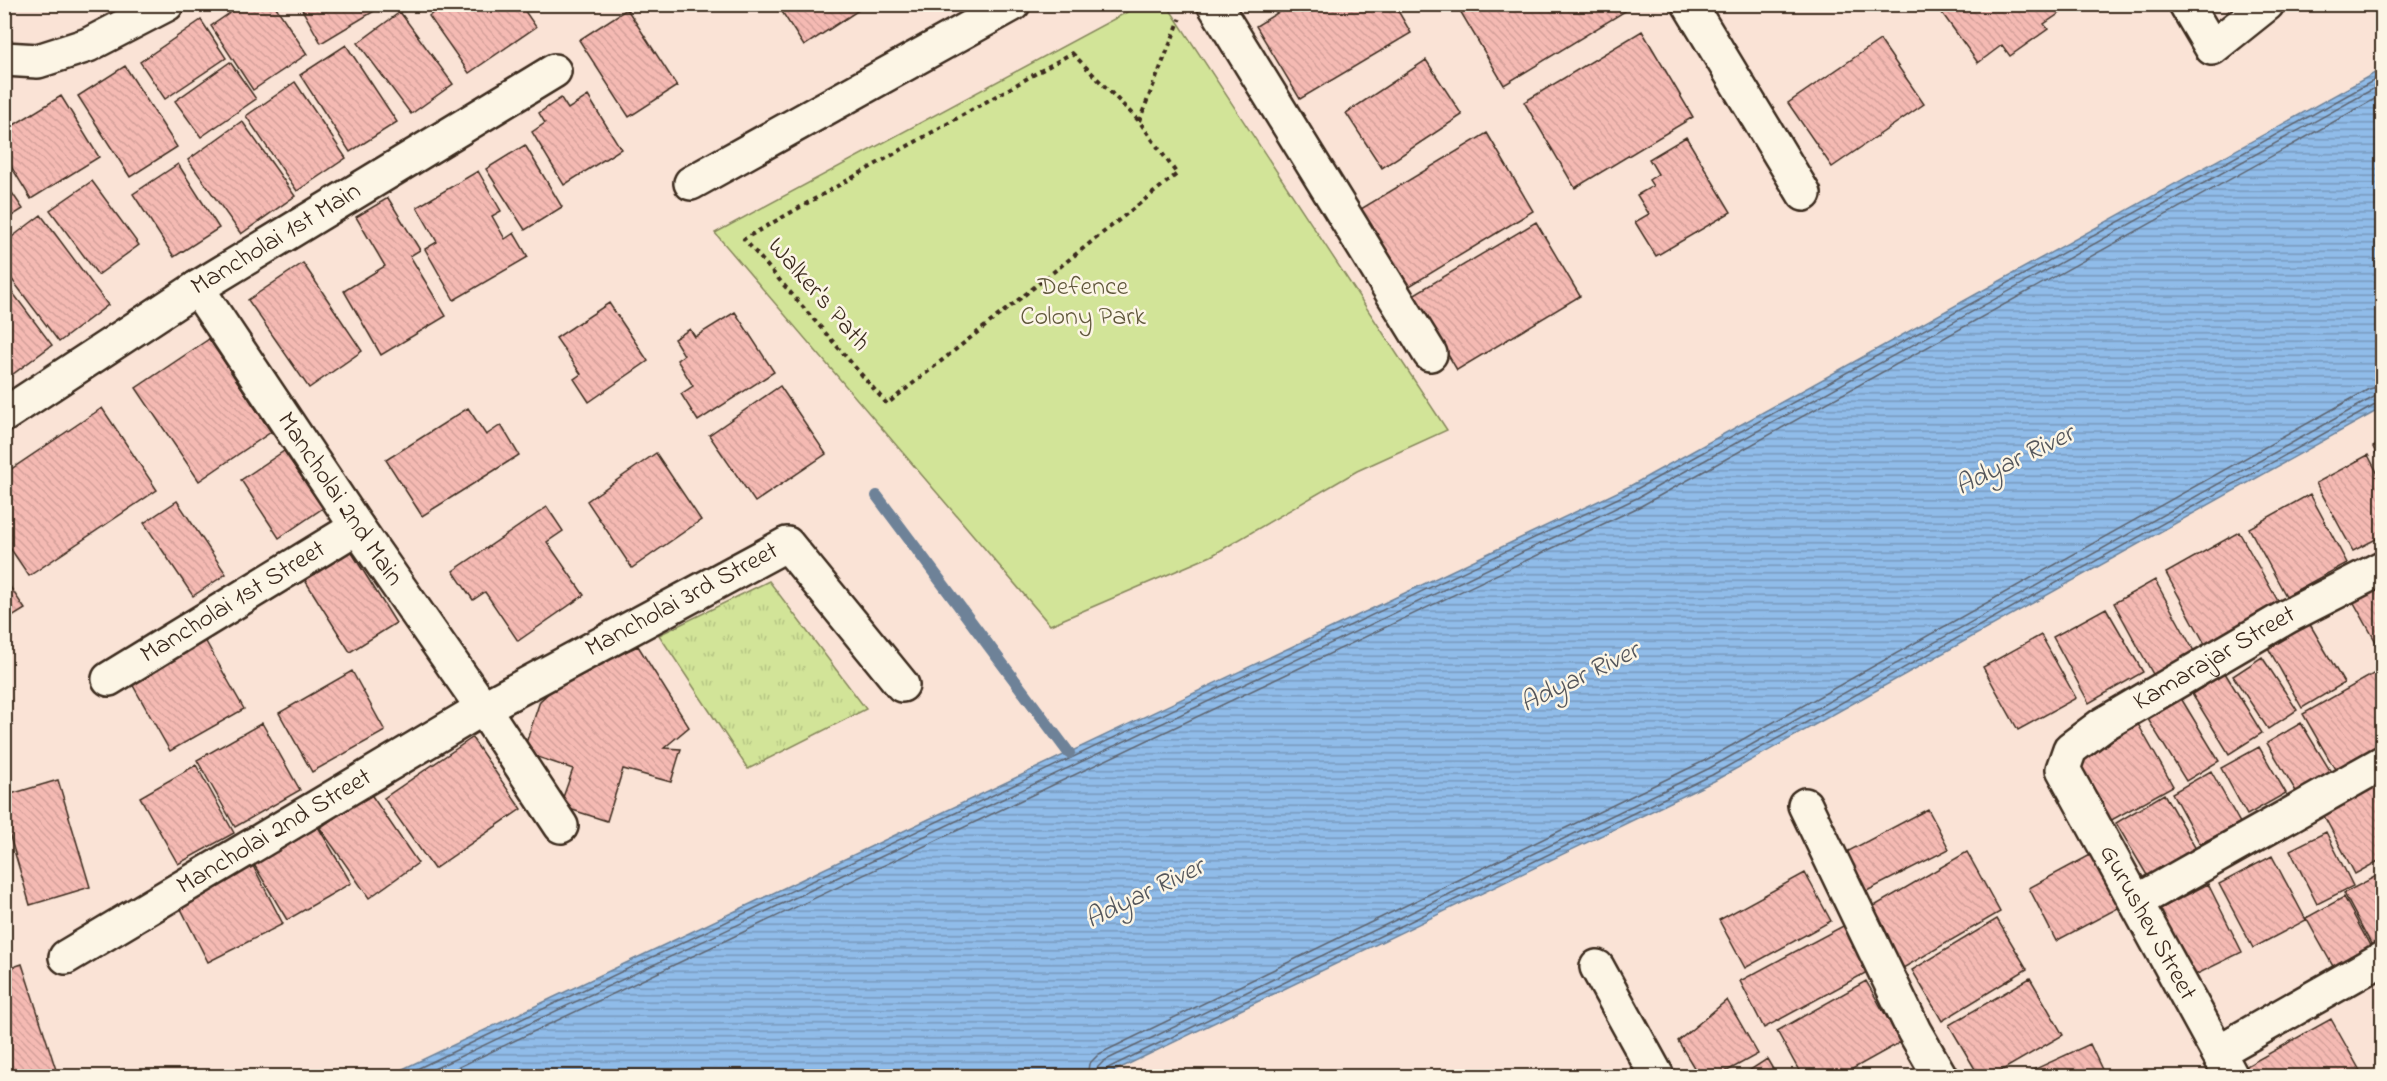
<svg xmlns="http://www.w3.org/2000/svg" width="2387" height="1081" font-family="'Indie Flower',sans-serif">
	<style>
		.grass { fill: url(#grass-tufts); stroke: #86875b; stroke-width: 1.5 }
		.park { fill: #d2e498; stroke: #86875b; stroke-width: 1.5 }
		.water { fill: url(#water-rules); stroke: #6e8298; stroke-width: 1.5 }
		.lines { fill: none; stroke-linecap: round; stroke-linejoin: round }
		.shore { stroke: #5d646f; stroke-width: 1.5 }
		.stream { stroke: #6e8298; stroke-width: 12 }
		.building { fill: url(#building-back-hatch); stroke: #3b2a1e; stroke-width: 1.5 }
		.minor-casing { stroke: #3b2a1e; stroke-width: 38 }
		.path { stroke: #3b2a1e; stroke-width: 4; stroke-dasharray: 4.5 4.5; stroke-linecap: butt }
		.minor { stroke: #fcf5e5; stroke-width: 33 }
		.labels { text-anchor: middle; dominant-baseline: central; stroke-width: 5; stroke-linejoin: round; paint-order: stroke }
		.street-label { font-size: 26px; fill: #3b2a1e; stroke: #fcf5e5 }
		.park-label { font-size: 26px; fill: #61583c; stroke: #fcf5e5 }
		.water-label { font-size: 27px; font-style: italic; fill: #54565b; stroke: #fcf5e5 }
	</style>
	<defs>
		<pattern id="grass-tufts" width="24" height="20" patternUnits="userSpaceOnUse" patternTransform="scale(1.5)"><rect width="24" height="20" fill="#d2e498"/><path d="M3 7l-1-3M5 7V3M7 7l1-3M15 17l-1-3M17 17v-4M19 17l1-3" fill="none" stroke="#b5c483"/></pattern>
		<pattern id="water-rules" width="6" height="5" patternUnits="userSpaceOnUse" patternTransform="scale(1.5)"><rect width="6" height="5" fill="#90bce9"/><path d="M0 2.5h6" fill="none" stroke="#7799bc"/></pattern>
		<pattern id="building-back-hatch" width="6" height="6" patternUnits="userSpaceOnUse" patternTransform="scale(1.5)"><rect width="6" height="6" fill="#f5bab3"/><path d="M-1 5l2 2M0 0l6 6M5-1l2 2" fill="none" stroke="#d3a09a"/></pattern>
	</defs>
	<rect width="100%" height="100%" fill="#fae3d6"/>
	<filter id="ink" filterUnits="userSpaceOnUse"><feTurbulence type="fractalNoise" baseFrequency=".0167" numOctaves="2"/><feDisplacementMap in="SourceGraphic" scale="12" xChannelSelector="R" yChannelSelector="G"/><feConvolveMatrix kernelMatrix="1 2 1 2 8 2 1 2 1" color-interpolation-filters="sRGB"/></filter>
	<g filter="url(#ink)">
		<path class="grass" d="M 769,581 L 866,709 L 748,769 L 659,635 Z"/>
		<path class="park" d="M 1140,5 L 1167,5 L 1447,430 L 1357,471 L 1211,556 L 1050,625 L 715,233 Z"/>
		<path class="water" d="M 2382,69 L 2382,408 L 1714,781 L 1104,1076 L 388,1076 L 1630,486 Z"/>
		<g class="lines">
			<path class="shore" d="M 402,1076 L 1633,491 L 2382,76
				M 419,1076 L 1637,498 L 2382,84
				M 440,1076 L 1641,506 L 2382,95
				M 1087,1076 L 1089,1064 L 1099,1054 L 1704,761 L 2369,389 L 2382,386
				M 1096,1076 L 1097,1068 L 1104,1061 L 1708,769 L 2374,397 L 2382,395
				M 1104,1076 L 1108,1068 L 1712,775 L 2377,404 L 2382,403"/>
			<path class="stream" d="M 877,496 L 1069,753"/>
		</g>
		<path class="building" d="M 243,4 L 274,4 L 307,54 L 253,90 L 211,26 Z
			M 299,4 L 386,4 L 321,43 Z
			M 445,4 L 520,4 L 536,27 L 469,73 L 429,16 Z
			M 777,4 L 868,4 L 804,46 Z
			M 1292,4 L 1394,4 L 1411,33 L 1300,99 L 1256,26 Z
			M 1456,4 L 1631,4 L 1632,7 L 1504,85 Z
			M 1939,4 L 2059,4 L 2063,11 L 2044,24 L 2048,29 L 2010,56 L 2002,45 L 1978,63 L 1937,6 Z
			M 627,9 L 677,86 L 629,117 L 579,40 Z
			M 400,12 L 453,84 L 411,114 L 358,43 Z
			M 201,20 L 226,58 L 165,99 L 140,62 Z
			M 1642,31 L 1693,117 L 1575,188 L 1524,102 Z
			M 1880,40 L 1924,104 L 1832,167 L 1788,103 Z
			M 346,45 L 397,122 L 350,152 L 300,75 Z
			M 1426,60 L 1462,115 L 1382,168 L 1346,113 Z
			M 230,62 L 256,99 L 201,137 L 175,101 Z
			M 125,66 L 177,147 L 130,177 L 78,96 Z
			M 295,82 L 346,158 L 297,191 L 246,116 Z
			M 61,96 L 99,157 L 31,199 L 4,155 L 4,131 Z
			M 588,96 L 621,149 L 564,185 L 532,132 L 545,123 L 539,113 L 561,98 L 568,109 Z
			M 242,121 L 295,196 L 241,234 L 188,160 Z
			M 1487,133 L 1533,211 L 1408,287 L 1361,209 Z
			M 1686,137 L 1731,212 L 1656,256 L 1635,222 L 1649,214 L 1637,195 L 1653,186 L 1649,180 L 1658,174 L 1649,159 Z
			M 525,145 L 562,207 L 525,230 L 486,169 Z
			M 178,164 L 219,228 L 174,257 L 133,194 Z
			M 478,171 L 501,211 L 492,216 L 505,239 L 514,233 L 528,257 L 454,300 L 425,249 L 437,242 L 417,207 Z
			M 4,181 L 23,209 L 4,221 Z
			M 92,181 L 139,245 L 98,275 L 50,210 Z
			M 388,198 L 420,250 L 410,256 L 446,316 L 381,355 L 344,291 L 385,266 L 356,217 Z
			M 41,215 L 108,305 L 59,342 L 4,269 L 4,243 Z
			M 1536,222 L 1580,296 L 1457,370 L 1413,295 Z
			M 303,263 L 362,351 L 309,388 L 248,300 Z
			M 4,281 L 52,345 L 5,380 L 4,379 Z
			M 609,303 L 648,361 L 589,402 L 574,379 L 581,374 L 556,338 Z
			M 735,312 L 774,372 L 698,421 L 681,394 L 693,386 L 677,360 L 684,355 L 674,339 L 690,329 L 695,337 Z
			M 209,339 L 271,432 L 199,481 L 136,388 Z
			M 780,386 L 826,454 L 755,502 L 709,435 Z
			M 102,408 L 157,490 L 29,576 L 4,539 L 4,474 Z
			M 468,408 L 486,435 L 501,425 L 519,455 L 422,516 L 386,460 Z
			M 2382,442 L 2382,465 L 2373,447 Z
			M 284,451 L 323,508 L 279,538 L 241,480 Z
			M 656,453 L 701,520 L 632,568 L 587,501 Z
			M 2368,455 L 2382,482 L 2382,536 L 2353,551 L 2316,483 Z
			M 2310,494 L 2347,563 L 2286,596 L 2249,528 Z
			M 177,501 L 226,574 L 193,596 L 144,523 Z
			M 547,507 L 563,531 L 547,542 L 584,595 L 518,641 L 485,592 L 473,600 L 453,571 Z
			M 2239,532 L 2279,603 L 2205,644 L 2166,573 Z
			M 347,545 L 396,623 L 350,652 L 301,574 Z
			M 4,578 L 25,609 L 4,622 Z
			M 2155,580 L 2195,653 L 2154,676 L 2114,603 Z
			M 2382,585 L 2382,648 L 2380,649 L 2353,601 Z
			M 2106,608 L 2143,672 L 2089,703 L 2053,637 Z
			M 2308,621 L 2344,683 L 2302,708 L 2267,646 Z
			M 2041,635 L 2076,698 L 2018,730 L 1983,667 Z
			M 205,640 L 244,709 L 170,751 L 131,682 Z
			M 638,646 L 689,727 L 664,748 L 681,749 L 671,782 L 623,769 L 607,821 L 560,806 L 573,769 L 523,752 L 540,701 L 563,680 Z
			M 2262,657 L 2297,710 L 2268,729 L 2233,676 Z
			M 2382,669 L 2382,753 L 2340,778 L 2303,714 Z
			M 352,671 L 385,731 L 312,772 L 279,713 Z
			M 2225,673 L 2262,733 L 2229,754 L 2192,694 Z
			M 2179,695 L 2219,761 L 2186,781 L 2146,716 Z
			M 262,723 L 300,790 L 235,827 L 197,760 Z
			M 2301,723 L 2331,772 L 2297,793 L 2267,743 Z
			M 2138,724 L 2173,786 L 2108,822 L 2073,760 Z
			M 472,738 L 521,809 L 434,869 L 384,798 Z
			M 2259,747 L 2286,793 L 2247,815 L 2221,768 Z
			M 196,765 L 234,833 L 178,864 L 140,797 Z
			M 2211,771 L 2240,823 L 2200,844 L 2172,793 Z
			M 58,780 L 90,887 L 30,905 L 4,816 L 4,796 Z
			M 2382,783 L 2382,859 L 2355,874 L 2323,814 Z
			M 370,793 L 418,863 L 369,898 L 320,828 Z
			M 2164,794 L 2196,849 L 2148,877 L 2116,823 Z
			M 1928,809 L 1949,849 L 1861,894 L 1841,855 Z
			M 317,825 L 351,883 L 287,920 L 253,863 Z
			M 2326,832 L 2353,886 L 2317,904 L 2290,850 Z
			M 1967,852 L 2000,912 L 1898,971 L 1864,912 Z
			M 2094,853 L 2122,906 L 2056,941 L 2029,888 Z
			M 2272,856 L 2306,920 L 2253,948 L 2219,884 Z
			M 251,862 L 283,924 L 208,962 L 177,901 Z
			M 1805,873 L 1831,921 L 1745,968 L 1719,920 Z
			M 2382,873 L 2382,952 L 2377,955 L 2344,893 Z
			M 2208,884 L 2242,952 L 2185,980 L 2152,913 Z
			M 2344,897 L 2376,957 L 2339,977 L 2306,918 Z
			M 1997,919 L 2027,969 L 1942,1021 L 1912,970 Z
			M 1845,925 L 1869,971 L 1764,1028 L 1740,981 Z
			M 22,964 L 58,1076 L 4,1076 L 4,970 Z
			M 2030,978 L 2063,1035 L 1992,1076 L 1979,1076 L 1949,1025 Z
			M 1866,981 L 1901,1042 L 1840,1076 L 1802,1076 L 1777,1031 Z
			M 1727,1000 L 1758,1054 L 1718,1076 L 1699,1076 L 1678,1041 Z
			M 2331,1019 L 2363,1076 L 2248,1076 L 2243,1068 Z
			M 2090,1044 L 2105,1076 L 2020,1076 Z
			M 1767,1059 L 1777,1076 L 1741,1076 Z"/>
		<g class="lines">
			<defs>
				<g id="minor">
					<path d="M 1214,4 L 1430,354"/>
					<path d="M 1689,4 L 1804,194"/>
					<path d="M 2186,4 L 2212,48 L 2267,4"/>
					<path d="M 4,59 L 38,61 L 88,45 L 167,4"/>
					<path d="M 691,183 L 1013,4"/>
					<path id="s1" d="M 197,288 L 357,527 L 483,708 L 561,826"/>
					<path id="s2" d="M 4,415 L 197,288 L 554,71"/>
					<path id="s3" d="M 109,679 L 357,527"/>
					<path d="M 1805,805 L 1914,1031 L 1940,1076"/>
					<path d="M 2136,902 L 2382,763"/>
					<path id="s4" d="M 66,957 L 483,708 L 787,544 L 902,685"/>
					<path d="M 1597,967 L 1657,1076"/>
					<path d="M 2218,1052 L 2382,959"/>
					<path id="s5" d="M 2231,1076 L 2063,769 L 2070,749 L 2102,725 L 2288,616 L 2382,568"/>
				</g>
			</defs>
			<use href="#minor" class="minor-casing"/>
			<path class="path" d="M 1072,53 L 1139,121 L 1177,174 L 887,404 L 744,239 Z
				M 1139,121 L 1180,19"/>
			<use href="#minor" class="minor"/>
		</g>
	</g>
	<g class="labels">
		<g class="street-label">
			<text stroke="none"><textPath href="#s2" startOffset="324">Mancholai 1st Main</textPath></text>
			<text transform="translate(818 295) rotate(49)">Walker's Path</text>
			<text stroke="none"><textPath href="#s1" startOffset="255">Mancholai 2nd Main</textPath></text>
			<text stroke="none"><textPath href="#s4" startOffset="712">Mancholai 3rd Street</textPath></text>
			<text stroke="none"><textPath href="#s3" startOffset="146">Mancholai 1st Street</textPath></text>
			<text stroke="none"><textPath href="#s5" startOffset="542">Kamarajar Street</textPath></text>
			<text stroke="none"><textPath href="#s4" startOffset="243">Mancholai 2nd Street</textPath></text>
			<text transform="translate(2147 923) rotate(61)">Gurushev Street</text>
		</g>
		<g class="park-label">
			<text x="1083" y="288">Defence<tspan x="1083" dy="30">Colony Park</tspan></text>
		</g>
		<g class="water-label">
			<text transform="translate(2015 461) rotate(-26)">Adyar River</text>
			<text transform="translate(1580 678) rotate(-26)">Adyar River</text>
			<text transform="translate(1145 894) rotate(-26)">Adyar River</text>
		</g>
	</g>
	<rect width="2387" height="1081" fill="none" stroke="#fcf5e5" stroke-width="24"/>
	<rect x="12" y="12" width="2363" height="1057" fill="none" stroke="#3b2a1e" stroke-width="2" filter="url(#ink)"/>
</svg>
